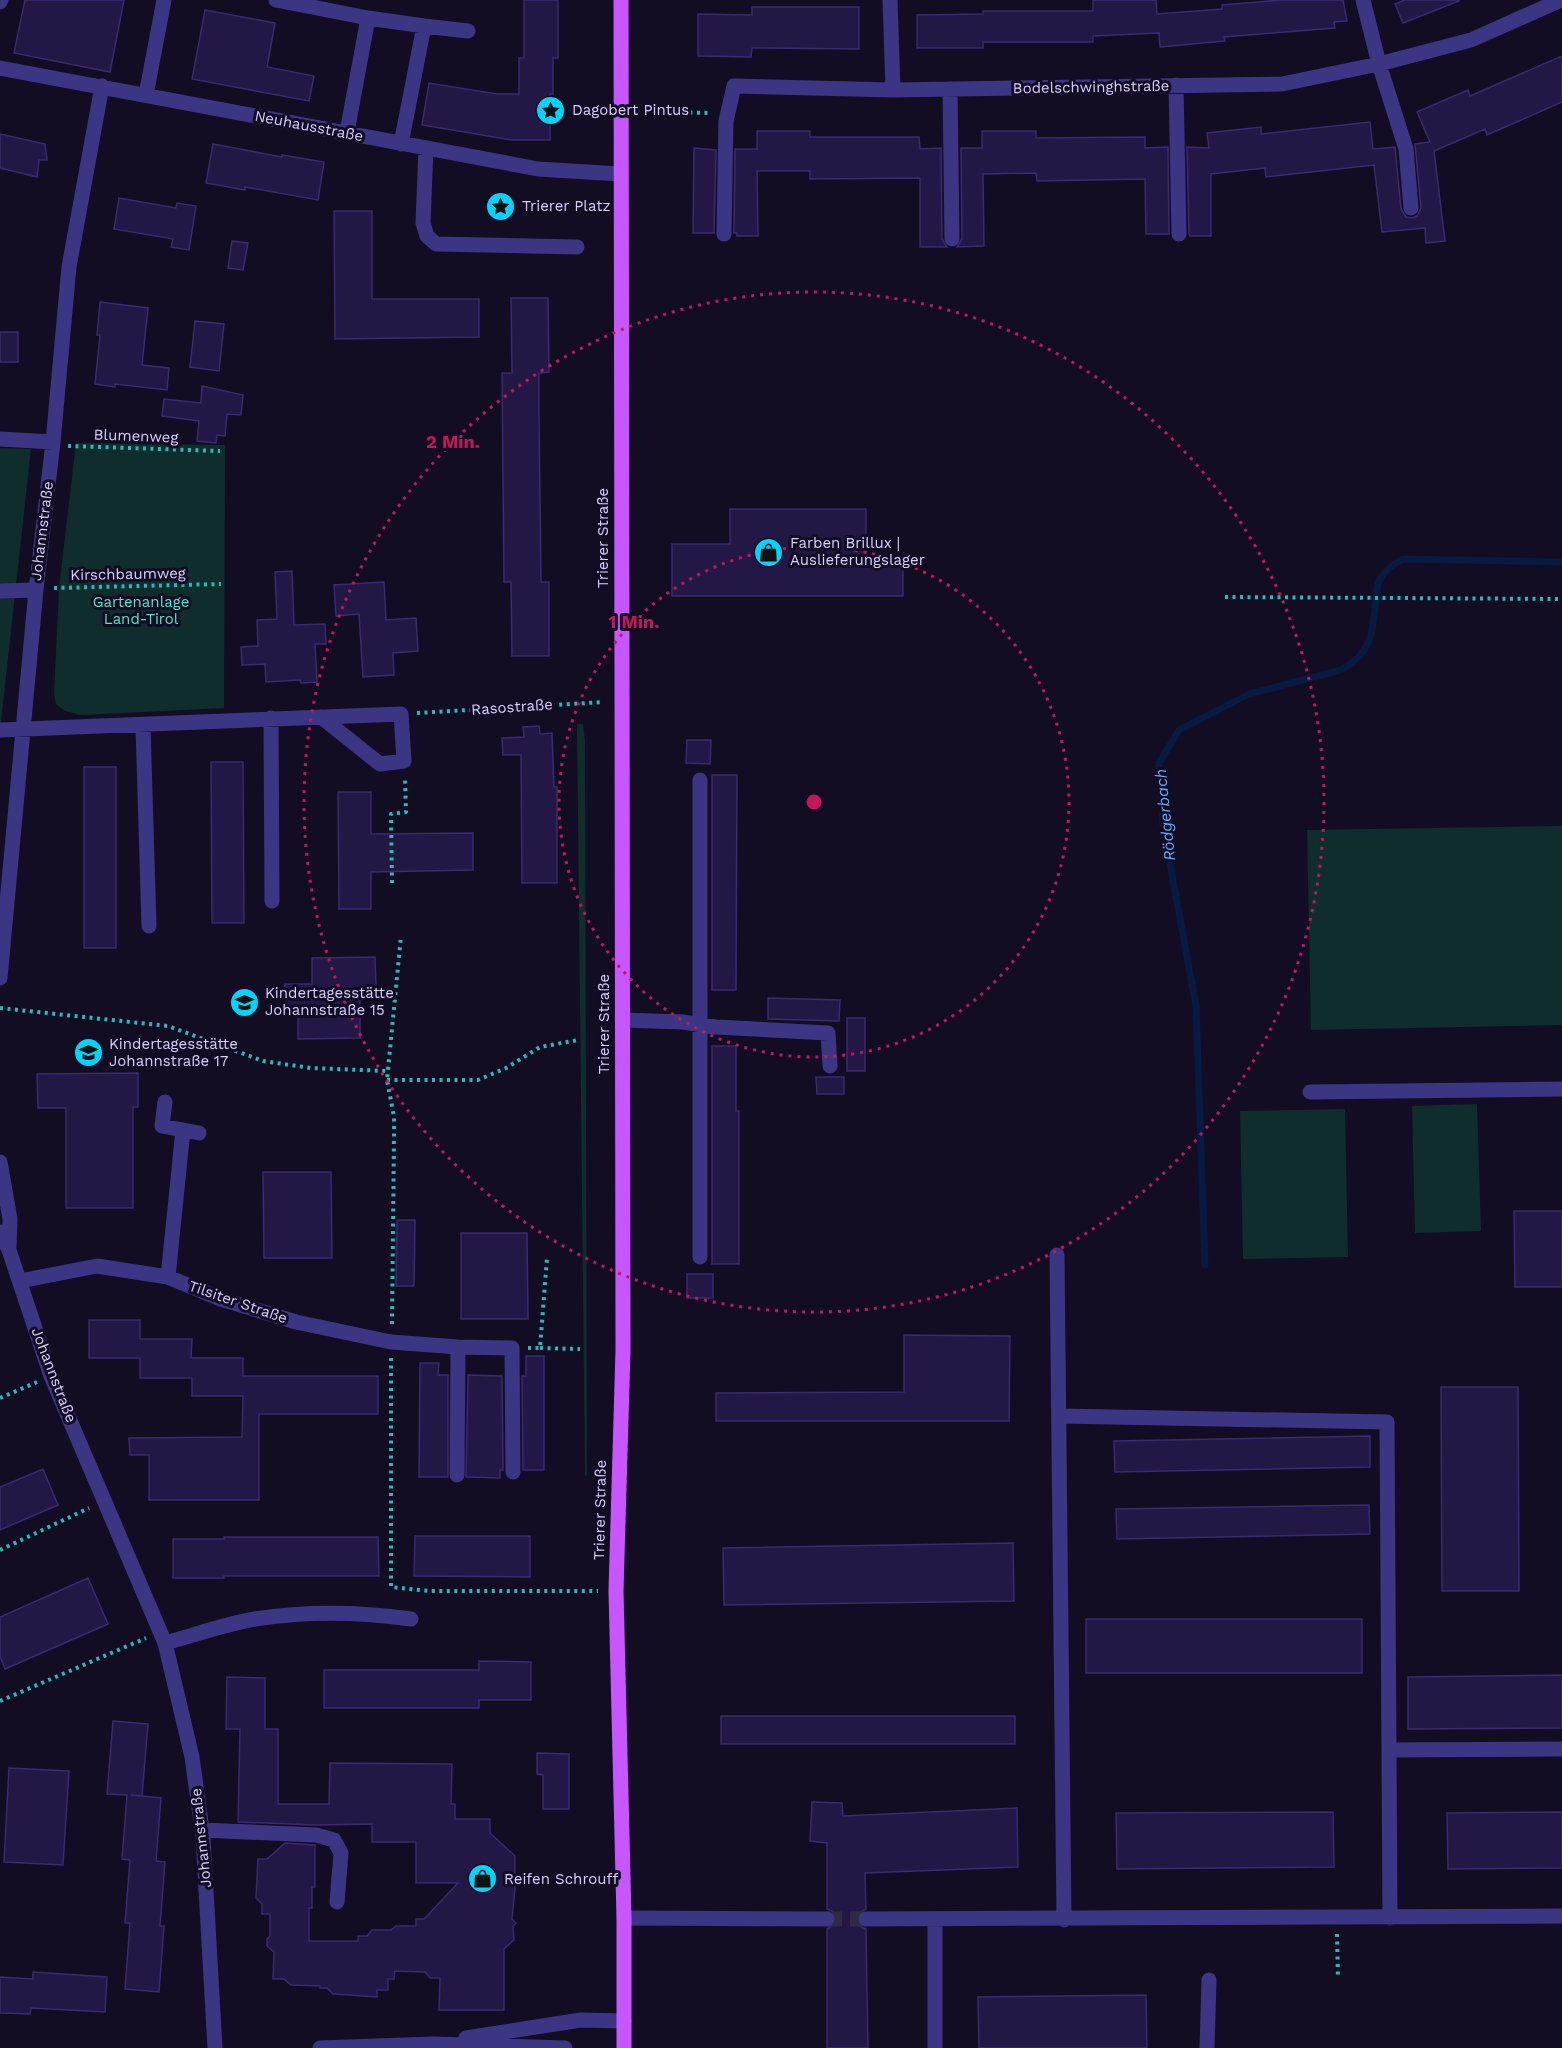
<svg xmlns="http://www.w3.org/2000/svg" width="1562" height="2048" font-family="'Work Sans',sans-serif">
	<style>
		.green { fill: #0f2d2d }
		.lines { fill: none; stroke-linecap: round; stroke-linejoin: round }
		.stream { stroke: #071a42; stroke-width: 7 }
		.building { fill: #231845; stroke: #3b2972; stroke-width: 1.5 }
		.minor-tunnel { stroke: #302a44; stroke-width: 15; stroke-dasharray: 15 8; stroke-linecap: butt }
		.path { stroke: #28b9b8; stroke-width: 4; stroke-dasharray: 3 4.5; stroke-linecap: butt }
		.minor { stroke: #3c3584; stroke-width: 15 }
		.major { stroke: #c856ff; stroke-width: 15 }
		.ring { fill: none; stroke: #c2185b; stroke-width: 3; stroke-dasharray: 3 6 }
		.labels { text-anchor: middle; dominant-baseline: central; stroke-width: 6; stroke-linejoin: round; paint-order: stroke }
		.street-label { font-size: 15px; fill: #d7cfff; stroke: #120d23 }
		.poi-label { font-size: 15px; fill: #d7cfff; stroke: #120d23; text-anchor: start }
		.park-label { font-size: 15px; fill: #55e5c8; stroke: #120d23 }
		.water-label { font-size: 16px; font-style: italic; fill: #5dacff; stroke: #120d23 }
		.centre { fill: #c2185b; stroke: #120d23; stroke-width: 3 }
		.ring-label { font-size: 18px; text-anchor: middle; font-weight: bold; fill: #c2185b; stroke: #120d23; stroke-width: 6; stroke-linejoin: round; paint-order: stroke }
	</style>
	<rect width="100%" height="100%" fill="#120d23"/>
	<path class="green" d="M 76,443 L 225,445 L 224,708 L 81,715 L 65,711 L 56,704 L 54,694 L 59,588 Z
		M 0,448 L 31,449 L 0,731 Z
		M 577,724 L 583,724 L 585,740 L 587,1476 L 585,1475 Z
		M 1562,826 L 1562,1025 L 1311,1030 L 1307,830 Z
		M 1477,1104 L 1481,1231 L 1415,1233 L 1412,1106 Z
		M 1345,1109 L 1348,1257 L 1243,1259 L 1240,1111 Z"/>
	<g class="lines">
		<path class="stream" d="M 1205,1265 L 1196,1006 L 1163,825 L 1159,763 L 1179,730 L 1249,694 L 1341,670 C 1373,652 1372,633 1376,599 C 1377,593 1376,586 1379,581 C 1384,570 1393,565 1403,559 L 1562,562"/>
	</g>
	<path class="building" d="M 25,0 L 124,0 L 110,72 L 14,53 Z
		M 524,0 L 558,0 L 558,58 L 553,58 L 553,94 L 550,94 L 550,140 L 512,140 L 422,125 L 429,83 L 497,94 L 519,94 L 519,58 L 524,58 Z
		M 1093,0 L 1156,0 L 1157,14 L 1222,9 L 1222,5 L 1281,0 L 1343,0 L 1347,21 L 1334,22 L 1335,28 L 1224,37 L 1225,41 L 1160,47 L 1159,33 L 1093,36 L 1093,42 L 983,42 L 983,48 L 917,48 L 917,15 L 983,14 L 983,11 L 1093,11 Z
		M 1405,0 L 1459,0 L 1459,1 L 1403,23 L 1395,4 Z
		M 752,7 L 859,7 L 859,49 L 752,48 L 751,57 L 698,56 L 698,14 L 752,15 Z
		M 205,10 L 275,23 L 267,67 L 314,76 L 309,101 L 192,79 Z
		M 1562,56 L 1562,102 L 1487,135 L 1485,129 L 1434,151 L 1445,241 L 1426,243 L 1425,228 L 1382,232 L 1374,165 L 1266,177 L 1265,168 L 1211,174 L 1211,236 L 1190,236 L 1189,233 L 1187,147 L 1209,148 L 1207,133 L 1261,127 L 1261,134 L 1370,122 L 1373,149 L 1395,147 L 1401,209 L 1406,217 L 1412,218 L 1417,216 L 1421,208 L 1415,144 L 1430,142 L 1417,112 L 1468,90 L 1470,96 Z
		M 757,131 L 810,131 L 810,137 L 919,137 L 920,149 L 941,148 L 942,239 L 947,247 L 920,247 L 920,178 L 810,179 L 810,171 L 757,171 L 758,236 L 737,236 L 737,233 L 734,233 L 735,149 L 757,149 Z
		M 982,131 L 1036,131 L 1036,138 L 1145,137 L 1145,148 L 1168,147 L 1169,234 L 1146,234 L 1145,179 L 1037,181 L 1036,173 L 983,174 L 984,246 L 957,247 L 962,239 L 961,148 L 982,148 Z
		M 0,134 L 45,144 L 47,160 L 39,160 L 37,177 L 0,168 Z
		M 213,144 L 282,157 L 282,155 L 324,162 L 318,200 L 245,187 L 245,190 L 206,183 Z
		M 694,148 L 716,150 L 714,233 L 693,233 Z
		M 119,198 L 176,208 L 177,203 L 196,206 L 189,250 L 171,247 L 173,239 L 114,229 Z
		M 334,211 L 372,211 L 372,299 L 479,299 L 479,337 L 335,339 Z
		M 232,241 L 248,243 L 243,270 L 228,268 Z
		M 511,298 L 548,298 L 549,372 L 539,373 L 539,415 L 541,582 L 549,582 L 549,656 L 512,656 L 511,582 L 504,582 L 502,373 L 512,373 Z
		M 100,302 L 148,308 L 142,365 L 169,368 L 167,390 L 115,384 L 115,387 L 95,384 L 100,335 L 97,335 Z
		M 195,321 L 224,324 L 219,371 L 190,367 Z
		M 0,332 L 18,332 L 18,362 L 0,362 Z
		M 202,386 L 243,395 L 241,415 L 227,414 L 225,436 L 217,435 L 216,443 L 197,441 L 199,421 L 162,416 L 164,399 L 201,403 Z
		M 730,509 L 866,509 L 866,560 L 903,560 L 903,596 L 672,596 L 672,544 L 730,544 Z
		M 292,571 L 294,625 L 325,624 L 326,644 L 315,644 L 317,682 L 301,683 L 300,680 L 266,682 L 265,664 L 242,665 L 241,647 L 258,646 L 257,620 L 277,619 L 275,572 Z
		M 384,582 L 386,620 L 416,618 L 418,651 L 393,653 L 394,675 L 363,677 L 359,614 L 336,616 L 334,585 Z
		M 539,726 L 540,734 L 552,733 L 554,787 L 557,787 L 557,883 L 522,883 L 521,755 L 503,755 L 502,738 L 524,737 L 523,727 Z
		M 687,740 L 711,740 L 710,764 L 686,763 Z
		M 211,762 L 243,762 L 244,923 L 212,923 Z
		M 84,767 L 116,767 L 116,948 L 84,948 Z
		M 712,775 L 737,775 L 736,990 L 712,990 Z
		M 338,792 L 371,792 L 371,834 L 473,833 L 473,870 L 371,872 L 371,909 L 339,909 Z
		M 375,957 L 376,986 L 360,986 L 360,1038 L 298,1039 L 298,1010 L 285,1010 L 285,984 L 312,984 L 312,958 Z
		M 768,998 L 840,1000 L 839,1021 L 768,1019 Z
		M 847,1018 L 865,1018 L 865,1071 L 847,1071 Z
		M 712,1046 L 736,1046 L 736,1111 L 739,1111 L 739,1264 L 712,1264 Z
		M 138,1073 L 138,1107 L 133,1107 L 133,1208 L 66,1208 L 66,1108 L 38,1108 L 37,1074 Z
		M 816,1077 L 844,1077 L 844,1094 L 817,1094 Z
		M 263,1172 L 331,1172 L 332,1258 L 264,1258 Z
		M 1514,1211 L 1562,1211 L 1562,1287 L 1515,1287 Z
		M 397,1220 L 415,1220 L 414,1286 L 396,1286 Z
		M 461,1233 L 527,1233 L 528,1319 L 461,1319 Z
		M 687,1274 L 713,1274 L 713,1298 L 687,1298 Z
		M 89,1320 L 140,1320 L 140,1339 L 192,1339 L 191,1358 L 243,1358 L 243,1376 L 378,1376 L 378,1414 L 259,1414 L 259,1500 L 149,1500 L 149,1455 L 130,1455 L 129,1438 L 242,1437 L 243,1396 L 192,1396 L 192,1378 L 140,1378 L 140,1358 L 89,1358 Z
		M 904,1335 L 1010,1336 L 1009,1421 L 716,1421 L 716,1393 L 904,1392 Z
		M 526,1356 L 544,1356 L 544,1470 L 523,1470 L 522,1376 L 526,1376 Z
		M 420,1363 L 439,1363 L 438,1375 L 448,1375 L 448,1477 L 419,1477 Z
		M 468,1375 L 502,1376 L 503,1470 L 500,1470 L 500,1478 L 466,1477 Z
		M 1441,1387 L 1518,1387 L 1519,1591 L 1442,1591 Z
		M 1370,1436 L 1370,1467 L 1115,1472 L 1114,1441 Z
		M 43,1469 L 58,1505 L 0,1530 L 0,1487 Z
		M 1369,1505 L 1370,1534 L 1117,1539 L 1116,1509 Z
		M 415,1536 L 530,1536 L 530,1577 L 414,1576 Z
		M 224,1537 L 378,1537 L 379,1576 L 224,1576 L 224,1578 L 173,1578 L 173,1539 L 224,1539 Z
		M 1013,1543 L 1014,1601 L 724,1605 L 723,1548 Z
		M 88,1578 L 108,1624 L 5,1669 L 0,1656 L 0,1617 Z
		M 1086,1619 L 1362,1619 L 1362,1673 L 1086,1673 Z
		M 479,1661 L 531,1662 L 531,1700 L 479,1700 L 479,1708 L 324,1708 L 324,1670 L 479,1670 Z
		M 1562,1675 L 1562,1728 L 1408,1729 L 1408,1677 Z
		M 227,1677 L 265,1678 L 265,1729 L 278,1729 L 278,1804 L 329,1804 L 330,1763 L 452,1764 L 451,1804 L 455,1804 L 455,1819 L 490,1819 L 490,1833 L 515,1856 L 515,1889 L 512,1919 L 516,1923 L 513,1926 L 514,1940 L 504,1949 L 504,2010 L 439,2010 L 440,1978 L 430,1978 L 425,1972 L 395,1971 L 394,1979 L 388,1979 L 388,1990 L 377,1990 L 377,1997 L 333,1994 L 327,1988 L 320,1988 L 320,1986 L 291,1985 L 284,1979 L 273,1979 L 274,1952 L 267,1946 L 267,1939 L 270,1936 L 270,1914 L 262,1914 L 262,1904 L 256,1898 L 258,1859 L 267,1859 L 285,1843 L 315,1845 L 315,1887 L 312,1887 L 312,1908 L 309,1908 L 309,1941 L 358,1941 L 358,1936 L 367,1936 L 372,1930 L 391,1930 L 396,1926 L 416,1926 L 416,1919 L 424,1919 L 458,1883 L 416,1883 L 416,1842 L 372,1842 L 372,1824 L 315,1825 L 238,1822 L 240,1729 L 226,1729 Z
		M 721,1716 L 1015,1716 L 1015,1744 L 721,1744 Z
		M 113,1721 L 148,1724 L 142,1796 L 131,1795 L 161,1798 L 156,1861 L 165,1862 L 160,1926 L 164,1926 L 159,1992 L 125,1989 L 130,1923 L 125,1923 L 130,1860 L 122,1859 L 127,1795 L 107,1794 Z
		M 537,1753 L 569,1754 L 569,1809 L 543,1809 L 543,1775 L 537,1774 Z
		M 9,1768 L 69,1771 L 63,1865 L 4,1862 Z
		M 812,1802 L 842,1803 L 843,1816 L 1017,1808 L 1018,1867 L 865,1873 L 866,1909 L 858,1914 L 856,1920 L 861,1927 L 866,1929 L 868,2048 L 827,2048 L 827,1929 L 835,1924 L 837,1918 L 832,1911 L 827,1909 L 827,1843 L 810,1841 Z
		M 1333,1812 L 1334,1867 L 1117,1869 L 1116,1813 Z
		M 1562,1812 L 1562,1868 L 1448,1869 L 1447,1813 Z
		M 33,1972 L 107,1977 L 105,2012 L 31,2008 L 30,2014 L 0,2013 L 0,1977 L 33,1979 Z
		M 1146,1995 L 1147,2048 L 979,2048 L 978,1997 Z"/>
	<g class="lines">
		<path class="minor-tunnel" d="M 827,1919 L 866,1919"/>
		<path class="path" d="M 637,111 L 710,113
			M 68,446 L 220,451
			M 54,588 L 221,584
			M 1225,597 L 1562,599
			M 417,713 L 604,702
			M 392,883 L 391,814 L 406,812 L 405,778
			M 0,1008 L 168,1026 L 263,1061 L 311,1068 L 387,1071
			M 387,1080 L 478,1080 L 506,1068 L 540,1047 L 578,1040
			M 392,1324 L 394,1137 L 394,1117 L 387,1080 L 401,936
			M 528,1348 L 540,1348 L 547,1258
			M 540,1348 L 580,1349
			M 391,1358 L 391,1587 L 429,1591 L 598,1591
			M 0,1398 L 37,1382
			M 0,1550 L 89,1508
			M 0,1701 L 146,1638
			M 1337,1934 L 1338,1979"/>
		<path class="minor" d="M 276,0 L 368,18 L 347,132
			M 890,0 L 893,90
			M 1363,0 L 1379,64 L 1406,149 L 1411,208
			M 0,2 L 1,0
			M 368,18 L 424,26
			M 0,68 L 538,169 L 620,174
			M 1176,85 L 1179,234
			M 950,89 L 952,239
			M 146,95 L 164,0
			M 401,144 L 424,26 L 468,31
			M 426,148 L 423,223 L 427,236 L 436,244 L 577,247
			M 724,234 L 726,121 L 734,86 L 893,90 L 1282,84 L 1379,64 L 1471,40 L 1561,0
			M 0,439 L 53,442
			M 0,591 L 36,590
			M 271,718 L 272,901
			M 143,726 L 149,926
			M 0,730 L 401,714 L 404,761 L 380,764 L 321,717
			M 700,780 L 700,1257
			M 0,978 L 36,590 L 53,442 L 69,267 L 102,86
			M 622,1020 L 683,1022 L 716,1027 L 828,1033 L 830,1066
			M 1310,1092 L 1562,1089
			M 165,1102 L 162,1126 L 199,1133
			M 0,1162 L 10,1219 L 9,1247
			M 0,1232 L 9,1250 L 51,1376 L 165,1643 L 192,1757 L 203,1837 L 215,2048
			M 1057,1255 L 1064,1920
			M 168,1277 L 183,1130
			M 20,1281 L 97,1266 L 168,1277 L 221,1299 L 296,1322 L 391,1342 L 458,1347 L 512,1348 L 513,1472
			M 1059,1416 L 1387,1422 L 1390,1918
			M 457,1475 L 458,1347
			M 165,1643 C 195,1635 225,1624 255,1619 C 306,1611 360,1612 411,1619
			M 1389,1750 L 1562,1749
			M 202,1830 L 316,1835 L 334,1840 L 341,1853 L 337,1902
			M 624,1918 L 827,1919
			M 866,1919 L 1562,1916
			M 935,1920 L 935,2048
			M 466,2038 L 581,2020 L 624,2021
			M 320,2048 L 433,2044 L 565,2048
			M 1207,2048 L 1209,1980"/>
		<path class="major" d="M 621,0 L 623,1350 L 616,1591 L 624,1918 L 624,2048"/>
	</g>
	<g class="ring">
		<circle cx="814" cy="802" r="255"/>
		<circle cx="814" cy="802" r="510"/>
	</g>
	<defs>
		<symbol id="sight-disc" viewBox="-11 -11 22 22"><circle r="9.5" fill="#00d4fa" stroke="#120d23"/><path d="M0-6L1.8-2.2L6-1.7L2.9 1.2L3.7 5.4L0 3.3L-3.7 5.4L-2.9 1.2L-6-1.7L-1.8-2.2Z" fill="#111"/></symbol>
		<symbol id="shop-disc" viewBox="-11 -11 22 22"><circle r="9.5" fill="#00d4fa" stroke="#120d23"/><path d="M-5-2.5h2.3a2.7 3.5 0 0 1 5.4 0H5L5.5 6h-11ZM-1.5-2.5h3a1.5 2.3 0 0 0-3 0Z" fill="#111"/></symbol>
		<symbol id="school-disc" viewBox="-11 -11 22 22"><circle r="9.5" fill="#00d4fa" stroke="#120d23"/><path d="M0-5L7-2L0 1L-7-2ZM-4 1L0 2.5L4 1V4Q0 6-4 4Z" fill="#111"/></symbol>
	</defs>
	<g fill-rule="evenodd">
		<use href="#sight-disc" x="534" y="94" width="33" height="33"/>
		<use href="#sight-disc" x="484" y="190" width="33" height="33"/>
		<use href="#shop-disc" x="752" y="536" width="33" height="33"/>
		<use href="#school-disc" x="228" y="986" width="33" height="33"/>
		<use href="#school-disc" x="72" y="1036" width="33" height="33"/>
		<use href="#shop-disc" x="466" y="1862" width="33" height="33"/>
	</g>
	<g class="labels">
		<g class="street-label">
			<text transform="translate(1091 87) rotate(-1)">Bodelschwinghstraße</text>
			<text transform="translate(309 126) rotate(11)">Neuhausstraße</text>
			<text transform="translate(136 436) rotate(2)">Blumenweg</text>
			<text transform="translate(42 531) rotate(-83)">Johannstraße</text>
			<text transform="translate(603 538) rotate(-90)">Trierer Straße</text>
			<text transform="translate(128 574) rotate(-1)">Kirschbaumweg</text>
			<text transform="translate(512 707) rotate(-4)">Rasostraße</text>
			<text transform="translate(604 1024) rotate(-90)">Trierer Straße</text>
			<text transform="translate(238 1302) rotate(19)">Tilsiter Straße</text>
			<text transform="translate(54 1375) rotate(69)">Johannstraße</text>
			<text transform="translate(600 1510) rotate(-89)">Trierer Straße</text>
			<text transform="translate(201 1838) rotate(-96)">Johannstraße</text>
		</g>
		<g class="poi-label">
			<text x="572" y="110">Dagobert Pintus</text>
			<text x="522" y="206">Trierer Platz</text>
			<text x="790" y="543">Farben Brillux |<tspan x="790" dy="17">Auslieferungslager</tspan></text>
			<text x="265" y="993">Kindertagesstätte<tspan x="265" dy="17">Johannstraße 15</tspan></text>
			<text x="109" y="1044">Kindertagesstätte<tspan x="109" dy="17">Johannstraße 17</tspan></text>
			<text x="504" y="1879">Reifen Schrouff</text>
		</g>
		<g class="park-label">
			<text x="141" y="602">Gartenanlage<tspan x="141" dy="17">Land-Tirol</tspan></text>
		</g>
		<g class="water-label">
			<text transform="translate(1165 815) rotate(-96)">Rödgerbach</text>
		</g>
	</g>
	<circle cx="814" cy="802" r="9" class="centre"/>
	<g class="ring-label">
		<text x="453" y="448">2 Min.</text>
		<text x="634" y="628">1 Min.</text>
	</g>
</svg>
